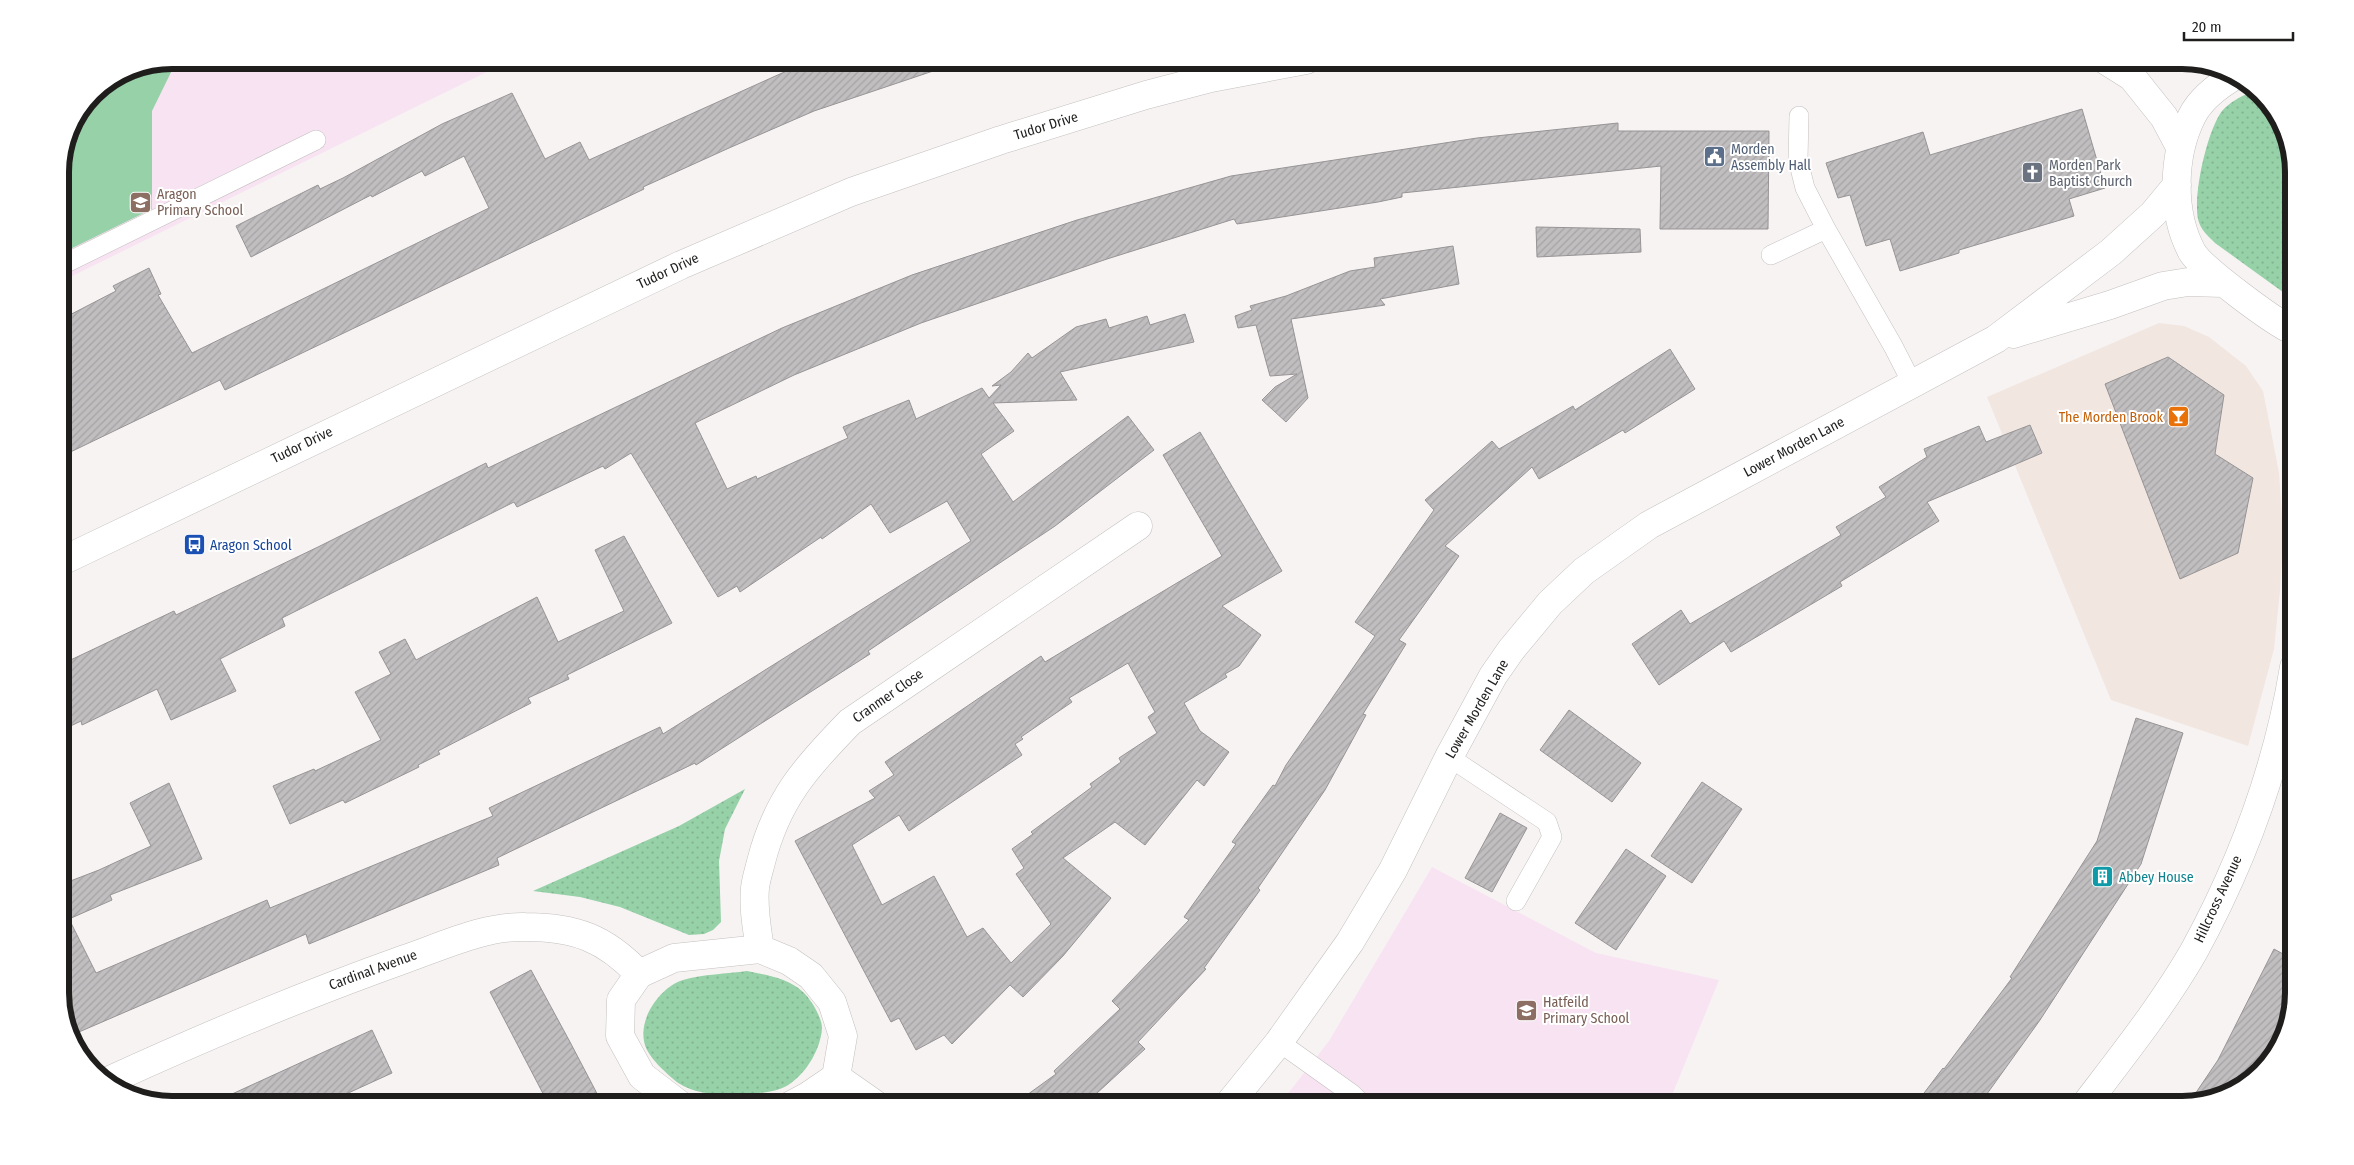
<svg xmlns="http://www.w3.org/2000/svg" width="2354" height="1165" font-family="'Fira Sans Condensed',sans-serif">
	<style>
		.built { fill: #f1e6e0 }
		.education { fill: #f8e3f2 }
		.grass { fill: url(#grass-dots) }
		.green { fill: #96d1a8 }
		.building { fill: url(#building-hatch); stroke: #979496; fill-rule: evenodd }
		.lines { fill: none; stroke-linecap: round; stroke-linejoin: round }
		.lane-casing { stroke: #c4c0bf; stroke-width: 20 }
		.street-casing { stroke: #c4c0bf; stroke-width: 29 }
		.secondary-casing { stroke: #c4c0bf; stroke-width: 29 }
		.lane { stroke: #fff; stroke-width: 19 }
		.street { stroke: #fff; stroke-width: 28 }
		.secondary { stroke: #fff; stroke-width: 28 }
		.labels { text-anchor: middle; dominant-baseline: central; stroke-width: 4; stroke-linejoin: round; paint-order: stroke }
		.street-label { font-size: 14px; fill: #1f1e1d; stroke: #fff }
		.service-label { font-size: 14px; fill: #4e5e75; stroke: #fff; text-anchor: start }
		.worship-label { font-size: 14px; fill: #5b616d; stroke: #fff; text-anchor: start }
		.education-label { font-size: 14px; fill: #785e54; stroke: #fff; text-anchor: start }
		.food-label { font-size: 14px; fill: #c56008; stroke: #fff; text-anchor: end }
		.transit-label { font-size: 14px; fill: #164399; stroke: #fff; text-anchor: start }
		.culture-label { font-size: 14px; fill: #0d838f; stroke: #fff; text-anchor: start }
		.rim { fill: none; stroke: #1f1e1d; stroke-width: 6 }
	</style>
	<defs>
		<pattern id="grass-dots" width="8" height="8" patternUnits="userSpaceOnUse" patternTransform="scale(1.25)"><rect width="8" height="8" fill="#96d1a8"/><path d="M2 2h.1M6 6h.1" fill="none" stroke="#81b390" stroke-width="1.8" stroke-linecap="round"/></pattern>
		<pattern id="building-hatch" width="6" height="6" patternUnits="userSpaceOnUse" patternTransform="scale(1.25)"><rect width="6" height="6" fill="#c1bec0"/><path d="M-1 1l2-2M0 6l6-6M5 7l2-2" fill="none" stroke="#a5a3a5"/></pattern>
	</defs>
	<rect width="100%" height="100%" fill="#f7f3f2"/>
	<path class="built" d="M 2159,323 L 2184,326 L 2209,337 L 2246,366 L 2263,391 L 2269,421 L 2279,473 L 2283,534 L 2280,590 L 2274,649 L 2248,746 L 2111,700 L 1987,397 Z"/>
	<path class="education" d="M 172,60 L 511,60 L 60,282 L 60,165 L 69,129 L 93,92 L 129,68 Z
		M 1432,867 L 1596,953 L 1719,980 L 1668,1105 L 1279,1105 L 1329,1041 Z"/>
	<path class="grass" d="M 2251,92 L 2255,92 L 2275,110 L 2294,164 L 2294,300 L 2215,243 C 2208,236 2200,229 2198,219 C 2193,194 2207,131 2222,111 C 2230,102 2240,97 2251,92 Z
		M 745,789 L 725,829 L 719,861 L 721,922 L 713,930 L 704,934 L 689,935 L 620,907 L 580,897 L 533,891 L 679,826 Z
		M 747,971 C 766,975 788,978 803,992 C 811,999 822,1018 822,1028 C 821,1048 807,1072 791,1083 C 775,1095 751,1093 732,1094 C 712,1095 688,1093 672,1078 C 663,1070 653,1061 647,1050 C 634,1024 658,988 683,980 C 703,974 727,974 747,971 Z"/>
	<path class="green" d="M 171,60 L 177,60 L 152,111 L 152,209 L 60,254 L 60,164 L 69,129 L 93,92 L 129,68 Z"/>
	<path class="building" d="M 811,60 L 950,60 L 951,65 L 814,111 L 729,148 L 643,187 L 644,189 L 225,390 L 220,380 L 60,457 L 60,320 L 116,291 L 113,286 L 149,268 L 161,294 L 158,295 L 192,353 L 489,208 L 464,156 L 425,176 L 422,171 L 372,197 L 371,195 L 251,257 L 236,226 L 318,185 L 320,189 L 343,178 L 442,124 L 512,93 L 545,159 L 580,142 L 589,160 Z
		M 2082,109 L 2105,188 L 2069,199 L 2074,216 L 1959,250 L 1959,253 L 1900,271 L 1890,239 L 1866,246 L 1850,195 L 1838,198 L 1826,163 L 1923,132 L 1930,155 Z
		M 1618,123 L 1618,131 L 1769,131 L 1768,229 L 1660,229 L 1661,166 L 1402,193 L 1402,197 L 1378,202 L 1237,224 L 1234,219 L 1107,259 L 921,323 L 794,375 L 695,423 L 727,489 L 756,476 L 757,479 L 848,438 L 843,427 L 909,400 L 916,419 L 982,388 L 989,398 L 1001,385 L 992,386 L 1011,372 L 1028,353 L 1032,358 L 1076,327 L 1106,319 L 1109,328 L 1147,316 L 1150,325 L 1185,314 L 1194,342 L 1060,372 L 1077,400 L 993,403 L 1014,431 L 981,454 L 1013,502 L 1128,416 L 1154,450 L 1055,526 L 868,651 L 870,654 L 696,765 L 695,763 L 497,858 L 499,865 L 309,944 L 306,934 L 72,1035 L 60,1001 L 60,885 L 99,870 L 151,846 L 130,803 L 169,783 L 202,859 L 110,895 L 112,900 L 69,919 L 96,973 L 267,900 L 270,908 L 493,816 L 489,808 L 660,727 L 663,734 L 971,541 L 947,501 L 890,533 L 871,504 L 822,539 L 821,537 L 740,592 L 737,586 L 718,597 L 631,453 L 605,469 L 603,466 L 517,507 L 514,502 L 282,618 L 285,626 L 220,659 L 236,691 L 171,720 L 157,689 L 82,725 L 81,721 L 60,731 L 60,665 L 174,611 L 176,615 L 318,547 L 486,463 L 488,468 L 782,328 L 912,275 L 1077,220 L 1231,176 L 1477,138 Z
		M 1536,227 L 1640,229 L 1641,252 L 1537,257 Z
		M 1453,246 L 1459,284 L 1380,299 L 1385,305 L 1291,319 L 1308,398 L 1286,422 L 1262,400 L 1275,387 L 1297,374 L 1270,376 L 1256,325 L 1238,328 L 1235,316 L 1252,310 L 1250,306 L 1286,296 L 1350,271 L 1375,267 L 1374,258 Z
		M 1670,349 L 1695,389 L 1625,433 L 1623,430 L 1539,479 L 1532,467 L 1445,546 L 1459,556 L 1399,640 L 1406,644 L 1363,714 L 1366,715 L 1325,790 L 1258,888 L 1260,890 L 1204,968 L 1206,969 L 1138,1042 L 1145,1049 L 1084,1105 L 1013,1105 L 1056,1074 L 1054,1071 L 1120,1009 L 1112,1001 L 1189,920 L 1184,917 L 1236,844 L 1232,842 L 1273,785 L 1275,786 L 1286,765 L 1375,636 L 1355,622 L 1434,510 L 1425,500 L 1492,441 L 1499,449 L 1573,406 L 1575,410 Z
		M 2168,357 L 2224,395 L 2215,454 L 2253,478 L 2238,553 L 2180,579 L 2105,384 Z
		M 2030,425 L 2042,453 L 1927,502 L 1939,521 L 1840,582 L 1842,586 L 1731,652 L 1724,641 L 1659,685 L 1632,644 L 1681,610 L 1690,624 L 1841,535 L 1836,527 L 1886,497 L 1879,487 L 1927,457 L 1924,449 L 1979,426 L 1986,442 Z
		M 1200,432 L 1282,571 L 1222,606 L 1261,635 L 1239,666 L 1225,674 L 1227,677 L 1184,703 L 1200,731 L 1229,752 L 1204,786 L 1197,780 L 1145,845 L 1115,822 L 1063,858 L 1111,898 L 1063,956 L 1023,997 L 1010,985 L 952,1044 L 944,1035 L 916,1050 L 899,1018 L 891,1022 L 795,841 L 875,798 L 869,791 L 894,775 L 885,762 L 1041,656 L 1045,662 L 1222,556 L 1163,455 ZM 1128,663 L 1155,712 L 1148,717 L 1157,733 L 1119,758 L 1121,762 L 1090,784 L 1092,787 L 1031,832 L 1033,834 L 1012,849 L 1024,868 L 1016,874 L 1051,924 L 1011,963 L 983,928 L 967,937 L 934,876 L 882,905 L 852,845 L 899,815 L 909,831 L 1022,755 L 1015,744 L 1023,739 L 1021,737 L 1072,702 L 1069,698 Z
		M 624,536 L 672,623 L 567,675 L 569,679 L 528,698 L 531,703 L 438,751 L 440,754 L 418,765 L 419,767 L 345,803 L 343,800 L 290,824 L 273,786 L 314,769 L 315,771 L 381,740 L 355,692 L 391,674 L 379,652 L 405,639 L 416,660 L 537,597 L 558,642 L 624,611 L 595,550 Z
		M 1569,710 L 1641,763 L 1612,802 L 1540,750 Z
		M 2136,718 L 2183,733 L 2141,864 L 2040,1020 L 1979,1105 L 1915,1105 L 1943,1068 L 1944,1069 L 2012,978 L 2010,977 L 2097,841 Z
		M 1702,782 L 1742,809 L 1692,883 L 1651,856 Z
		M 1500,813 L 1527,828 L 1492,892 L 1465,878 Z
		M 1626,849 L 1666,876 L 1616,950 L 1575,923 Z
		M 2274,949 L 2294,960 L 2294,994 L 2283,1043 L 2244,1086 L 2189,1103 L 2218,1060 Z
		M 531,970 L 570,1042 L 603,1105 L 549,1105 L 490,992 Z
		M 372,1030 L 392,1073 L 322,1105 L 208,1105 Z"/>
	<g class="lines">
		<defs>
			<path id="lane" d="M 1799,116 L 1798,160 L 1805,188 L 1826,229
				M 1771,255 L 1826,229 L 1893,346 L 1912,383
				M 60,266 L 316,140
				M 1449,757 L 1547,822 L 1552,837 L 1516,901
				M 1279,1042 L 1352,1094 L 1363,1105"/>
			<path id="street" d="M 760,949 C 757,929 753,908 755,888 C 756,879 759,870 761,862 C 777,799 806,767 850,722 L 1138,526
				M 836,1077 L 876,1105
				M 108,1081 C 206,1036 304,995 405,959 C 443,946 484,926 525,927 C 575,927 605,938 639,974
				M 680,1105 L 642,1076 L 620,1036 L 621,1000 L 639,974 L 674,958 L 760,949 L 789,961 L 811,976 L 832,1002 L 843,1036 L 836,1077 L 808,1096 L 791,1105"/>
			<path id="secondary" d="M 2105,60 L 2132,77 L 2164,117 L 2180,147
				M 2236,75 C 2219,85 2201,98 2192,116 C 2172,156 2171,213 2192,252 C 2202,269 2275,323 2294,331
				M 2013,334 L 2110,305 L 2163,286 L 2188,282 L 2223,283
				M 60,562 L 681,265 L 851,192 L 1001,140 L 1146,95 L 1211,78 L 1306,60
				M 1228,1105 L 1279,1042 L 1350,942 L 1393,870 L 1449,757 L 1493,676 L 1511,650 L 1550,603 L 1584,571 L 1649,525 L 1996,339 L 2111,252 L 2153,214 L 2177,185
				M 2085,1105 C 2123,1055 2163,1005 2194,951 C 2242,863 2278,765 2294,667"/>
		</defs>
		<use href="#lane" class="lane-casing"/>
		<use href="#street" class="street-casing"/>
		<use href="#secondary" class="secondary-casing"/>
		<use href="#lane" class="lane"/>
		<use href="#street" class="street"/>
		<use href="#secondary" class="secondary"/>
	</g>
	<defs>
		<symbol id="civic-square" viewBox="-11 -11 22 22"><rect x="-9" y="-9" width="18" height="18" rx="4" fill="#5c6f8a" stroke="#fff"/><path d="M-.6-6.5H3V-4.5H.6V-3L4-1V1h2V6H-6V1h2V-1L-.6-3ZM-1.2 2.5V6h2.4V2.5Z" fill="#fff"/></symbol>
		<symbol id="church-square" viewBox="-11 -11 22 22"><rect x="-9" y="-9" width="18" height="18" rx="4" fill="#6b7280" stroke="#fff"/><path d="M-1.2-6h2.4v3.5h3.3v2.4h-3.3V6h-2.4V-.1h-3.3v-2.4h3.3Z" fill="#fff"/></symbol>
		<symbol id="school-square" viewBox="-11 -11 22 22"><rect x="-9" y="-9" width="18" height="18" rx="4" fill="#8d6e63" stroke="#fff"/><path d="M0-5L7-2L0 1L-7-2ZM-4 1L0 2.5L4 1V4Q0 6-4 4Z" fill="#fff"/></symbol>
		<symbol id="bar-square" viewBox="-11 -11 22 22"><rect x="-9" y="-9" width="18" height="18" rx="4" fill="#e8710a" stroke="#fff"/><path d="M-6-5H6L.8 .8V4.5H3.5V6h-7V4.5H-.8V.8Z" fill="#fff"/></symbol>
		<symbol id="bus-square" viewBox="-11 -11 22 22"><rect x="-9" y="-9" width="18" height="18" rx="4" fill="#1a4fb4" stroke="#fff"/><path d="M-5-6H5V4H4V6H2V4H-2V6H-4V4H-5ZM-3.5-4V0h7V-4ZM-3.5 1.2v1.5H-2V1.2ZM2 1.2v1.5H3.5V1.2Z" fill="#fff"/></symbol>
		<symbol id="building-square" viewBox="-11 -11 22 22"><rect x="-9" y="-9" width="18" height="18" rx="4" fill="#0f9aa8" stroke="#fff"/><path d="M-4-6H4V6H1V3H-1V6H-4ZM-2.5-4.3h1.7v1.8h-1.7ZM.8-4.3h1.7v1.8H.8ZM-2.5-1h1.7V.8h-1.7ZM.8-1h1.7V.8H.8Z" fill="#fff"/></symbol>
	</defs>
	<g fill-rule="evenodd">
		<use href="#civic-square" x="1702" y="144" width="25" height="25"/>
		<use href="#church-square" x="2020" y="160" width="25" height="25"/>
		<use href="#school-square" x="128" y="190" width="25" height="25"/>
		<use href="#bar-square" x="2166" y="404" width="25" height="25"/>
		<use href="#bus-square" x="182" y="532" width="25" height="25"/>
		<use href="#building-square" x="2090" y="864" width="25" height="25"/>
		<use href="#school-square" x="1514" y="998" width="25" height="25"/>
	</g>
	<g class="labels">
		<g class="street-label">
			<text transform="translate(1046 126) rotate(-17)">Tudor Drive</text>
			<text transform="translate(668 271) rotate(-25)">Tudor Drive</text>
			<text transform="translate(302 445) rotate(-26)">Tudor Drive</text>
			<text transform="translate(1794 447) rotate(-28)">Lower Morden Lane</text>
			<text transform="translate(888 696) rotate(-35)">Cranmer Close</text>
			<text transform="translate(1477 709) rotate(-60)">Lower Morden Lane</text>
			<text transform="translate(2218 899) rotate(-65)">Hillcross Avenue</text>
			<text transform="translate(373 970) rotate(-20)">Cardinal Avenue</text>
		</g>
		<g class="service-label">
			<text x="1731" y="149">Morden<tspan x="1731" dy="16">Assembly Hall</tspan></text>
		</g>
		<g class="worship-label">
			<text x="2049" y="165">Morden Park<tspan x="2049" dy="16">Baptist Church</tspan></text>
		</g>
		<g class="education-label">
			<text x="157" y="194">Aragon<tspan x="157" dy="16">Primary School</tspan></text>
			<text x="1543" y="1002">Hatfeild<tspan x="1543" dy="16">Primary School</tspan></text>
		</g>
		<g class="food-label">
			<text x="2163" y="417">The Morden Brook</text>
		</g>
		<g class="transit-label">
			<text x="210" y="545">Aragon School</text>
		</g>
		<g class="culture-label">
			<text x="2119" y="877">Abbey House</text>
		</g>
	</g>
	<path d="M0 0H2354V1165H0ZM172 69H2182A103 103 0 0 1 2285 172V993A103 103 0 0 1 2182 1096H172A103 103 0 0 1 69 993V172A103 103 0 0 1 172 69Z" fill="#fff" fill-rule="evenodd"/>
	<path class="rim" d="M172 69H2182A103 103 0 0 1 2285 172V993A103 103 0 0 1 2182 1096H172A103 103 0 0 1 69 993V172A103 103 0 0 1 172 69Z"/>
	<path d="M2184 32v8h109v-8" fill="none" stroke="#1f1e1d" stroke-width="2.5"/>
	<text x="2192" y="32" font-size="15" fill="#1f1e1d" stroke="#ffffff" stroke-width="4" paint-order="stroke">20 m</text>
</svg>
